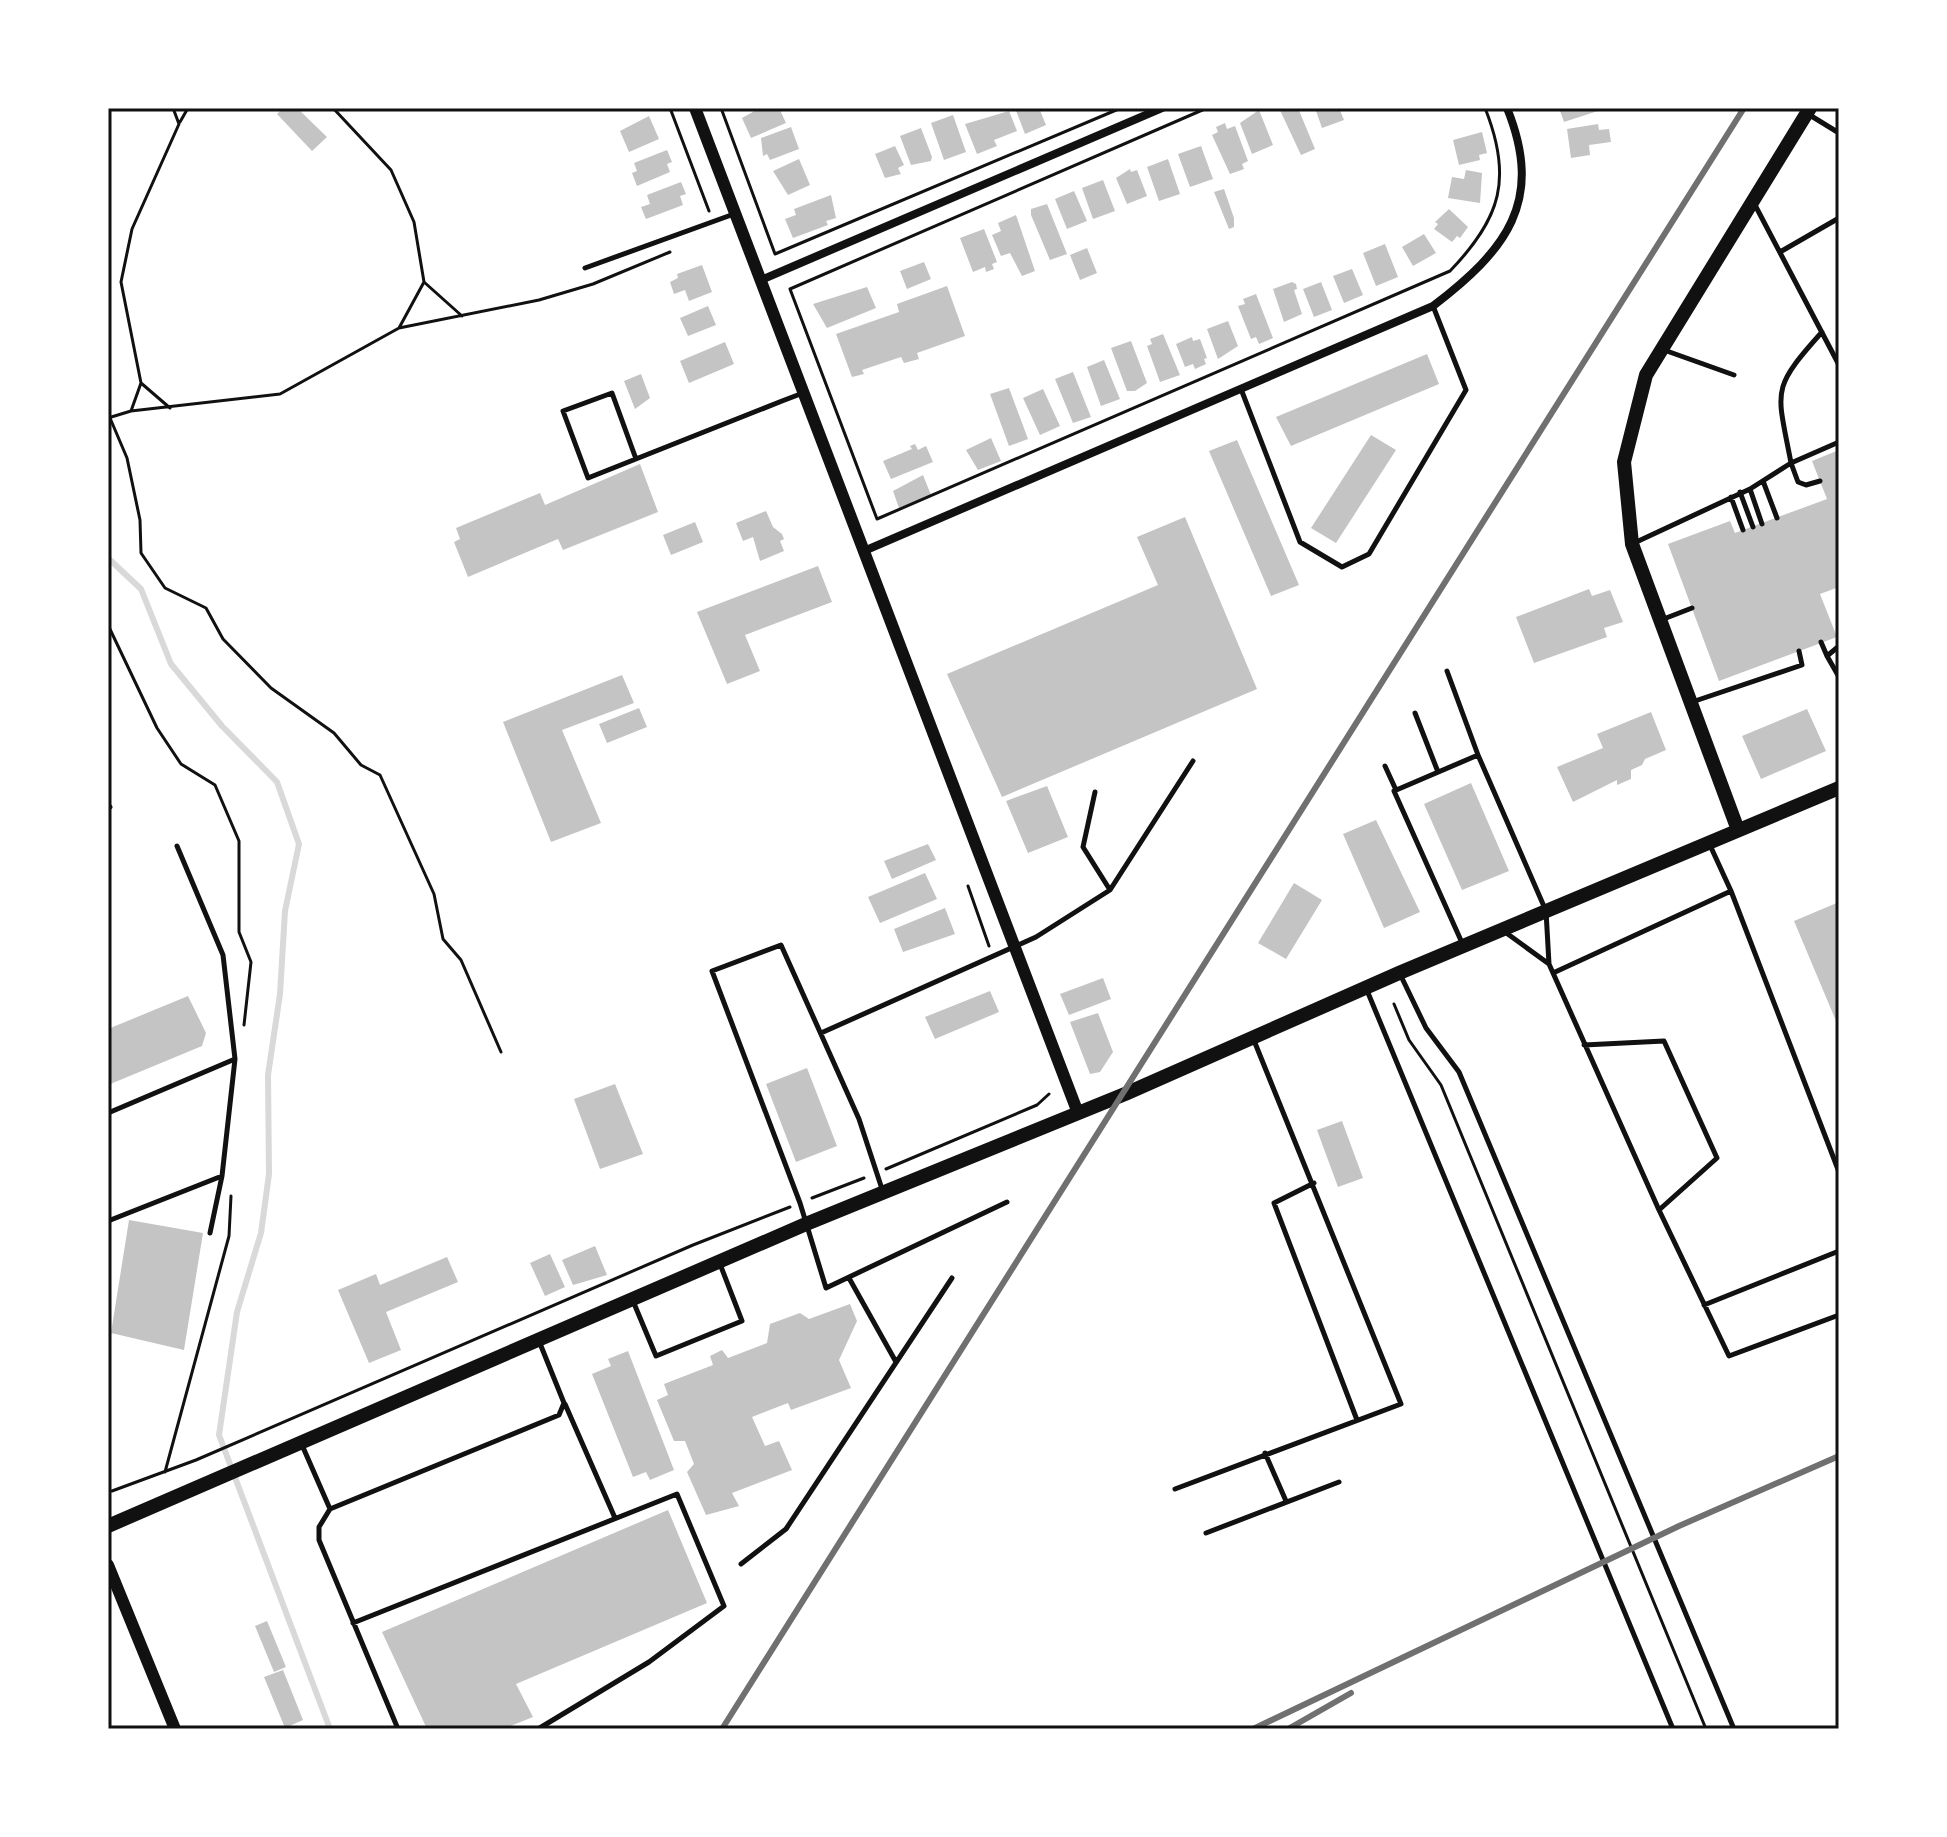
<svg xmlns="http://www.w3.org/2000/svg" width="1947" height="1837" font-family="Overpass,sans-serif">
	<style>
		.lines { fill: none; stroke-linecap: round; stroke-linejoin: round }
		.stream { stroke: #d9d9d9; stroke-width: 6 }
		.building { fill: #c4c4c4 }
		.path { stroke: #111; stroke-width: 3 }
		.service { stroke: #111; stroke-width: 5 }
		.minor { stroke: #111; stroke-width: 8 }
		.tertiary { stroke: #111; stroke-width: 12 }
		.secondary { stroke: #111; stroke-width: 14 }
		.rail { stroke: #707070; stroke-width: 6 }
		.neatline { fill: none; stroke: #111; stroke-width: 3 }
	</style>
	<rect width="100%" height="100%" fill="#fff"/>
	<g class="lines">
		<path class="stream" d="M 108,558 L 141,589 L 171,664 L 222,726 L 277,782 L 299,844 L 285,911 L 280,994 L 268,1075 L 269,1174 L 261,1233 L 237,1312 L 219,1435 L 330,1729"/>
	</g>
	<path class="building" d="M 283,108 L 297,108 L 327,137 L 312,151 L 277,114 Z
		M 760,108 L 779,108 L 786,123 L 751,138 L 742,118 Z
		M 1015,108 L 1039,108 L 1046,125 L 1025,134 Z
		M 1279,108 L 1298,108 L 1315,149 L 1301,155 Z
		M 1315,108 L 1339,108 L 1344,120 L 1322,128 Z
		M 1559,108 L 1600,108 L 1601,110 L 1564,122 Z
		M 1259,110 L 1273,145 L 1252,154 L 1240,123 Z
		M 1009,111 L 1017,131 L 994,140 L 997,146 L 977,154 L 965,124 Z
		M 953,115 L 966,152 L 944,160 L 931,123 Z
		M 649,116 L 659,139 L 629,152 L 620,131 Z
		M 1225,123 L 1227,129 L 1235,126 L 1248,161 L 1242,164 L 1244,169 L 1230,174 L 1212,135 L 1218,132 L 1216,127 Z
		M 1598,124 L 1599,130 L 1609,129 L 1611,142 L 1589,145 L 1590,155 L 1571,158 L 1567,129 Z
		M 791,127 L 799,149 L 770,160 L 767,154 L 763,156 L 761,138 Z
		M 921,128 L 932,157 L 931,161 L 911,165 L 900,136 Z
		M 1482,132 L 1487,153 L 1479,155 L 1480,160 L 1459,165 L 1453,140 Z
		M 895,146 L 904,165 L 898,168 L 901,174 L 885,178 L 875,154 Z
		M 1201,146 L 1213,179 L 1190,187 L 1178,154 Z
		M 667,150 L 672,162 L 667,164 L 670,172 L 637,186 L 632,173 L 637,171 L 634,163 Z
		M 799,159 L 810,185 L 788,195 L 773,171 Z
		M 1168,159 L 1180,194 L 1159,201 L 1147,167 Z
		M 1130,169 L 1131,172 L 1137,170 L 1147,196 L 1127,204 L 1116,178 Z
		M 1466,170 L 1482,173 L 1480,203 L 1448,198 L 1452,177 L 1464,179 Z
		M 1103,180 L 1115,211 L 1093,219 L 1082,188 Z
		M 681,182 L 686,194 L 680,196 L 683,205 L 646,219 L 641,207 L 650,204 L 647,195 Z
		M 1224,189 L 1234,218 L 1234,227 L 1229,229 L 1214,192 Z
		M 1074,191 L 1087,221 L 1067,229 L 1055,199 Z
		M 831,195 L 836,218 L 826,221 L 828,225 L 793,238 L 785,219 L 796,215 L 794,209 Z
		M 1047,204 L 1067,254 L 1050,260 L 1031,215 L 1031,209 Z
		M 1449,209 L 1468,227 L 1460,238 L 1457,236 L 1452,242 L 1434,229 L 1438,224 L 1435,222 Z
		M 1016,215 L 1035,271 L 1022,276 L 1010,253 L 1001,256 L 992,235 L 1001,231 L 998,223 Z
		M 984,229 L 997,262 L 992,264 L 994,269 L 986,272 L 985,267 L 973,272 L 960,238 Z
		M 1424,234 L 1436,253 L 1413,266 L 1402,247 Z
		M 1385,244 L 1398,277 L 1376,286 L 1363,253 Z
		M 1087,248 L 1097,273 L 1080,280 L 1070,255 Z
		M 924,262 L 931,279 L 907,289 L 900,271 Z
		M 702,265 L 712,292 L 689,301 L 685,290 L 674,294 L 670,282 L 678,278 L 677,274 Z
		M 1352,269 L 1363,295 L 1344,303 L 1333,276 Z
		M 1292,282 L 1296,284 L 1297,289 L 1294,290 L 1302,314 L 1284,322 L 1273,289 Z
		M 1321,282 L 1332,310 L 1314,317 L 1303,289 Z
		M 947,286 L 965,336 L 917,353 L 919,359 L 904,363 L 901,357 L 862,370 L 864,374 L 852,377 L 836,334 L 899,312 L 897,304 Z
		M 867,287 L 876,308 L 827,328 L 813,304 Z
		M 1256,294 L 1273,338 L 1259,344 L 1256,337 L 1251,339 L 1238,306 L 1245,304 L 1243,299 Z
		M 708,306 L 716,325 L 688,336 L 680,318 Z
		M 1228,321 L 1238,346 L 1218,359 L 1207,329 Z
		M 1163,334 L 1180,375 L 1160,382 L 1147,346 L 1152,344 L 1150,339 Z
		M 1192,337 L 1193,341 L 1200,339 L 1207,358 L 1204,359 L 1206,364 L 1195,369 L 1193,364 L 1185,367 L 1176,344 Z
		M 1131,341 L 1147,383 L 1135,391 L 1127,391 L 1111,348 Z
		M 725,342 L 734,364 L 689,383 L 680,361 Z
		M 1427,354 L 1439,384 L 1291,446 L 1276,417 Z
		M 1104,360 L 1120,399 L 1101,406 L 1087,367 Z
		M 1073,372 L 1091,417 L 1073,423 L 1055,379 Z
		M 641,374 L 650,398 L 635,409 L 624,381 Z
		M 1009,388 L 1028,439 L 1009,446 L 990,394 Z
		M 1043,389 L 1060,426 L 1040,435 L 1023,398 Z
		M 1371,435 L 1396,450 L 1336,543 L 1311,528 Z
		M 991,438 L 1001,461 L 978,470 L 966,450 Z
		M 1237,440 L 1299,585 L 1271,596 L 1209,451 Z
		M 915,444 L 918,450 L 926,446 L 933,462 L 891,479 L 883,461 L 912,449 L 910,446 Z
		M 1839,450 L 1839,587 L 1820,594 L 1837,637 L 1719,681 L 1668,544 L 1730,521 L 1735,533 L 1827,499 L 1812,461 Z
		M 640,464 L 658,512 L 563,550 L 558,539 L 468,577 L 454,542 L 460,539 L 456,528 L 540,493 L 545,505 Z
		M 923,475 L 931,495 L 899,508 L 893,491 Z
		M 766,511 L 773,527 L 782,534 L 784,539 L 780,541 L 784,551 L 760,561 L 753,537 L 743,541 L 736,523 Z
		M 1185,517 L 1257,689 L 1002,797 L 947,674 L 1158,585 L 1137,537 Z
		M 695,522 L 703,542 L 671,555 L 663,535 Z
		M 818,566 L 832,602 L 745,635 L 760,671 L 727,684 L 697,612 Z
		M 1589,589 L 1592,596 L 1610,590 L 1623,622 L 1604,628 L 1607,637 L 1534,663 L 1516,617 Z
		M 622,675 L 634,703 L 562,730 L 601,823 L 551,842 L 503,722 Z
		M 639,708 L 647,727 L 607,743 L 599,724 Z
		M 1807,709 L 1826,751 L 1761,779 L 1742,736 Z
		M 1651,712 L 1666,750 L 1645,759 L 1642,765 L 1631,770 L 1631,779 L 1617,785 L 1617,780 L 1573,802 L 1557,767 L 1603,748 L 1597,734 Z
		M 1471,783 L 1509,871 L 1462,890 L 1424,804 Z
		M 1047,786 L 1068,837 L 1028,853 L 1006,801 Z
		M 1376,820 L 1420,912 L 1384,928 L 1343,834 Z
		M 928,844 L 936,860 L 892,879 L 884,861 Z
		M 925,873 L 937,899 L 880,923 L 868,897 Z
		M 1294,883 L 1322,900 L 1286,959 L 1258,943 Z
		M 1839,902 L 1839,1028 L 1794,921 Z
		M 945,908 L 955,934 L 903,952 L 894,929 Z
		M 1103,978 L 1111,999 L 1069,1015 L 1060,994 Z
		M 990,991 L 999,1012 L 935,1039 L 925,1017 Z
		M 188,996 L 206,1033 L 202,1046 L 108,1085 L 108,1029 Z
		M 1098,1013 L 1113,1052 L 1100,1072 L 1090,1074 L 1070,1022 Z
		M 807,1068 L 837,1146 L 796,1162 L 766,1084 Z
		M 615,1084 L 643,1154 L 600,1169 L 574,1099 Z
		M 1342,1121 L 1363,1178 L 1338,1187 L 1317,1130 Z
		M 129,1220 L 203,1233 L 184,1350 L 111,1333 Z
		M 595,1246 L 607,1275 L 573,1285 L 562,1260 Z
		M 550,1254 L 565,1287 L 545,1296 L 530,1263 Z
		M 447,1257 L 458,1282 L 386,1312 L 401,1350 L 369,1363 L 338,1290 L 376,1274 L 380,1285 Z
		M 850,1304 L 857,1321 L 839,1360 L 851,1388 L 791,1410 L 788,1403 L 752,1417 L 765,1446 L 779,1441 L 792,1470 L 732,1493 L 739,1506 L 706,1515 L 687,1472 L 694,1464 L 685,1441 L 674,1441 L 657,1400 L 668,1395 L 664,1384 L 713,1365 L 710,1356 L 722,1350 L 728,1358 L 767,1343 L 770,1324 L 800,1313 L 809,1319 Z
		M 628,1351 L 674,1470 L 650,1480 L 646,1472 L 633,1477 L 592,1374 L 611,1366 L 608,1359 Z
		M 668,1510 L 707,1603 L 516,1684 L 533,1717 L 503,1729 L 427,1729 L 382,1632 Z
		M 267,1621 L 286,1667 L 274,1672 L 255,1626 Z
		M 283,1670 L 303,1720 L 285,1728 L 264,1677 Z"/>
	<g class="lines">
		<path class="path" d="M 333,108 L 391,170 L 414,222 L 424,282 L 462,316
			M 670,108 L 709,211
			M 721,108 L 775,254 L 1121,108
			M 1207,108 L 790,289 L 877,519 L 1450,271 C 1501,218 1513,178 1485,108
			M 180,122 L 188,108
			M 399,328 L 424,282
			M 141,383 L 170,408
			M 131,411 L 280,394 L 399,328 L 539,300 L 593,284 L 670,252
			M 108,418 L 131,411 L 141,383 L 121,282 L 132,229 L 179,124 L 173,108
			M 110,418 L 127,458 L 140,520 L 141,553 L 165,588 L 206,608 L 223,639 L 271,688 L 334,733 L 361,765 L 380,775 L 434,894 L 443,939 L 461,960 L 501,1052
			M 108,625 L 157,728 L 181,764 L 215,785 L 239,841 L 239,932 L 251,962 L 244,1025
			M 968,886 L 989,946
			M 1394,1004 L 1409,1040 L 1441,1085 L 1706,1729
			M 886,1169 L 1037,1105 L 1049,1094
			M 812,1198 L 864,1178
			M 165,1472 L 229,1236 L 231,1196
			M 112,1491 L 196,1460 L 693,1245 L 790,1207"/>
		<path class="service" d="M 1808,114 L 1839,133
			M 1755,205 L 1839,365
			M 1780,252 L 1839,218
			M 585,268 L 734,214
			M 1664,350 L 1734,375
			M 1241,389 L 1300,542 L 1342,567 L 1369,554 L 1466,390 L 1433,306
			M 636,459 L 612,393 L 563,411 L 588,478 L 782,401 L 803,393
			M 1763,481 L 1777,518
			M 1820,481 L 1806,485 L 1798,482 L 1791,463 L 1839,442
			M 1750,489 L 1762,524
			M 1740,492 L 1753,527
			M 1731,497 L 1743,530
			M 1632,544 L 1750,489 L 1791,463 C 1777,389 1770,390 1822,332
			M 1661,620 L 1692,608
			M 1821,642 L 1827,656
			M 1839,646 L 1827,656 L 1839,677
			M 1447,671 L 1478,755
			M 1692,702 L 1802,665 L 1799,651
			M 1415,713 L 1438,772
			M 1385,766 L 1396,790
			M 1095,792 L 1083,847 L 1110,890
			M 108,808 L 110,807
			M 1709,843 L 1731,891 L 1839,1172
			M 1505,932 L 1549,964
			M 1463,945 L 1394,791 L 1478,755 L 1546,911 L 1549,964 L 1659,1210 L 1729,1356 L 1839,1315
			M 1553,973 L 1731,891
			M 1400,974 L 1426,1028 L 1459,1072 L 1734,1729
			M 1366,988 L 1673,1729
			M 821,1033 L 1036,937 L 1110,890 L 1193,761
			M 1584,1045 L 1664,1041 L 1717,1158 L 1659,1210
			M 108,1113 L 235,1059 L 223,955 L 177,846
			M 222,1176 L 235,1059
			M 1314,1183 L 1274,1203 L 1357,1420
			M 882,1189 L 859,1119 L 781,945 L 712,971 L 800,1203 L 826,1288 L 1007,1202
			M 108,1221 L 222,1176 L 210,1233
			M 849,1278 L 896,1362
			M 633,1301 L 656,1356 L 742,1321 L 720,1264
			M 1704,1305 L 1839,1251
			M 565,1404 L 615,1518
			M 302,1445 L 330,1509 L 319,1527 L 319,1540 L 398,1729
			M 1265,1453 L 1286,1501
			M 1175,1489 L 1401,1404 L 1253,1038
			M 330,1509 L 559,1415 L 564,1403 L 539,1341
			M 1206,1533 L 1339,1482
			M 741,1564 L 786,1529 L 952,1278
			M 353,1623 L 677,1494 L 724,1606 L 649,1662 L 538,1729"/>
		<path class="minor" d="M 761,280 L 1162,108
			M 864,551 L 1433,306 C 1506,250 1545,202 1507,108"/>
		<path class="tertiary" d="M 695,108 L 1078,1113
			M 108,1565 L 175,1729"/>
		<path class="secondary" d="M 1738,830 L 1632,544 L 1624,462 L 1646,375 L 1810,108
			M 108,1526 L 806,1224 L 1125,1094 L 1399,973 L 1839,788"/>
		<path class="rail" d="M 722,1729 L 1744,108
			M 1253,1729 L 1679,1526 L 1839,1456
			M 1288,1729 L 1351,1693"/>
	</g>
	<rect width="1947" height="1837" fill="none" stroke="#ffffff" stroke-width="220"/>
	<rect x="110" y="110" width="1727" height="1617" class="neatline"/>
</svg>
